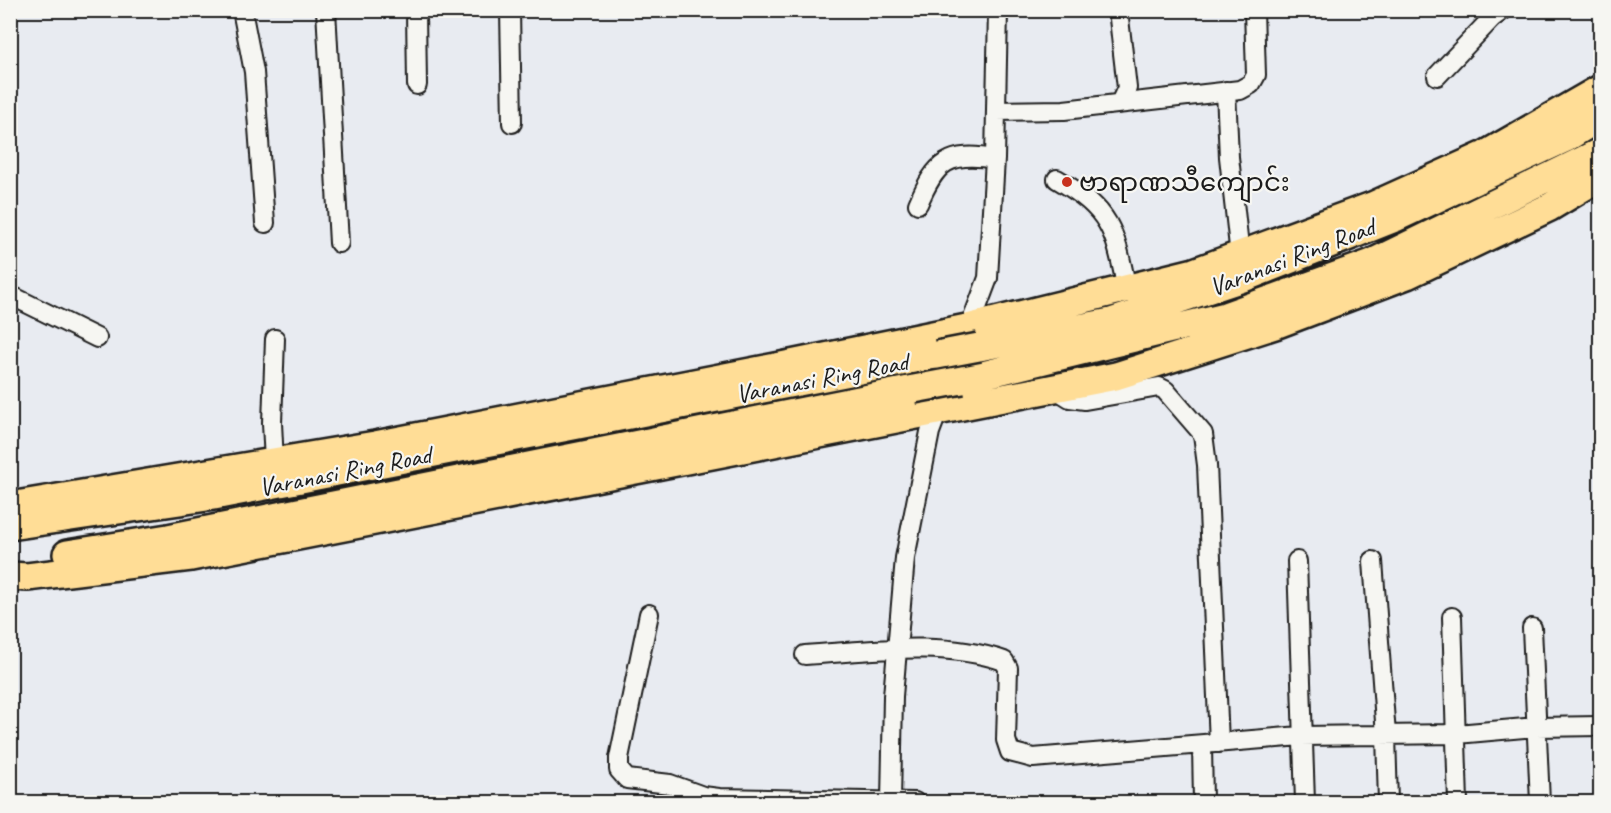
<svg xmlns="http://www.w3.org/2000/svg" width="1611" height="813" font-family="Caveat,'Noto Sans Myanmar',sans-serif">
	<style>
		.lines { fill: none; stroke-linecap: round; stroke-linejoin: round }
		.minor-casing { stroke: #1c1c1c; stroke-width: 22 }
		.highway-casing { stroke: #1c1c1c; stroke-width: 32 }
		.minor { stroke: #f6f6f2; stroke-width: 18 }
		.highway { stroke: #ffdd96; stroke-width: 27 }
		.highway-bridge-casing { stroke: #1c1c1c; stroke-width: 32; stroke-linecap: butt }
		.highway-bridge { stroke: #ffdd96; stroke-width: 27 }
		.poi-dot { fill: #c8321e; stroke: #f6f6f2; stroke-width: 2 }
		.labels { text-anchor: middle; dominant-baseline: central; stroke-width: 4.5; stroke-linejoin: round; paint-order: stroke }
		.poi-label { font-size: 26px; fill: #1c1c1c; stroke: #f6f6f2; text-anchor: start }
		.street-label { font-size: 26px; fill: #1c1c1c; stroke: #f6f6f2 }
	</style>
	<rect width="100%" height="100%" fill="#e8ebf1"/>
	<filter id="ink" filterUnits="userSpaceOnUse"><feTurbulence type="fractalNoise" baseFrequency=".0167" numOctaves="2"/><feDisplacementMap in="SourceGraphic" scale="12" xChannelSelector="R" yChannelSelector="G"/><feConvolveMatrix kernelMatrix="1 2 1 2 8 2 1 2 1" color-interpolation-filters="sRGB"/></filter>
	<g filter="url(#ink)">
		<g class="lines">
			<defs>
				<path id="minor" d="M 242,10 L 254,72 L 265,223
					M 326,10 L 339,243
					M 416,10 L 417,85
					M 510,10 L 512,123
					M 1118,10 L 1127,88 L 1120,103
					M 1437,76 L 1492,18 L 1503,10
					M 1226,91 L 1229,157 L 1240,256
					M 997,111 L 1064,110 L 1240,90 L 1251,84 L 1256,75 L 1254,10
					M 1057,179 C 1112,211 1115,231 1127,290
					M 918,204 C 936,162 948,151 995,159
					M 10,295 L 97,338
					M 1054,388 L 1070,398 L 1085,400 L 1159,387 L 1165,390 L 1203,434 L 1207,465 L 1219,743
					M 274,462 L 272,423 L 275,339
					M 1297,561 L 1305,802
					M 1373,561 L 1386,735 L 1388,802
					M 649,614 L 619,758 L 619,770 L 627,779 L 670,784 L 703,796 L 719,798 L 915,802
					M 1452,617 L 1458,802
					M 1532,628 L 1540,802
					M 805,655 C 870,651 942,640 1004,661 L 1008,668 L 1006,740 L 1010,752 L 1033,758 L 1301,736 L 1457,734 L 1536,727 L 1600,726
					M 1202,745 L 1203,802
					M 891,802 L 893,696 L 905,558 L 930,432 L 988,278 L 995,159 L 998,10"/>
				<path id="highway" d="M 979,347 L 1111,322 L 1246,277 L 1395,218 L 1566,138 L 1600,117
					M 962,380 L 1225,316 L 1372,263 L 1600,152
					M 10,506 L 375,445 L 781,366 L 967,328 L 1194,272 L 1372,206 L 1485,155 L 1600,89
					M 10,526 L 214,496 L 937,355
					M 67,554 L 168,538 L 914,389
					M 10,576 L 27,577 L 191,557 L 1116,376 L 1275,325 L 1407,275 L 1550,207 L 1600,177"/>
			</defs>
			<use href="#minor" class="minor-casing"/>
			<use href="#highway" class="highway-casing"/>
			<use href="#minor" class="minor"/>
			<use href="#highway" class="highway"/>
			<defs>
				<path id="highway-bridge" d="M 937,355 L 979,347
					M 914,389 L 962,380"/>
			</defs>
			<use href="#highway-bridge" class="highway-bridge-casing"/>
			<use href="#highway-bridge" class="highway-bridge"/>
		</g>
	</g>
	<circle class="poi-dot" cx="1067" cy="182" r="6"/>
	<g class="labels">
		<g class="poi-label">
			<text x="1079" y="182">ဗာရာဏသီကျောင်း</text>
		</g>
		<g class="street-label">
			<text transform="translate(1292 257) rotate(-21)">Varanasi Ring Road</text>
			<text transform="translate(822 378) rotate(-11)">Varanasi Ring Road</text>
			<text transform="translate(345 471) rotate(-11)">Varanasi Ring Road</text>
		</g>
	</g>
	<rect width="1611" height="813" fill="none" stroke="#f6f6f2" stroke-width="36"/>
	<rect x="18" y="18" width="1575" height="777" fill="none" stroke="#1c1c1c" stroke-width="2" filter="url(#ink)"/>
</svg>
